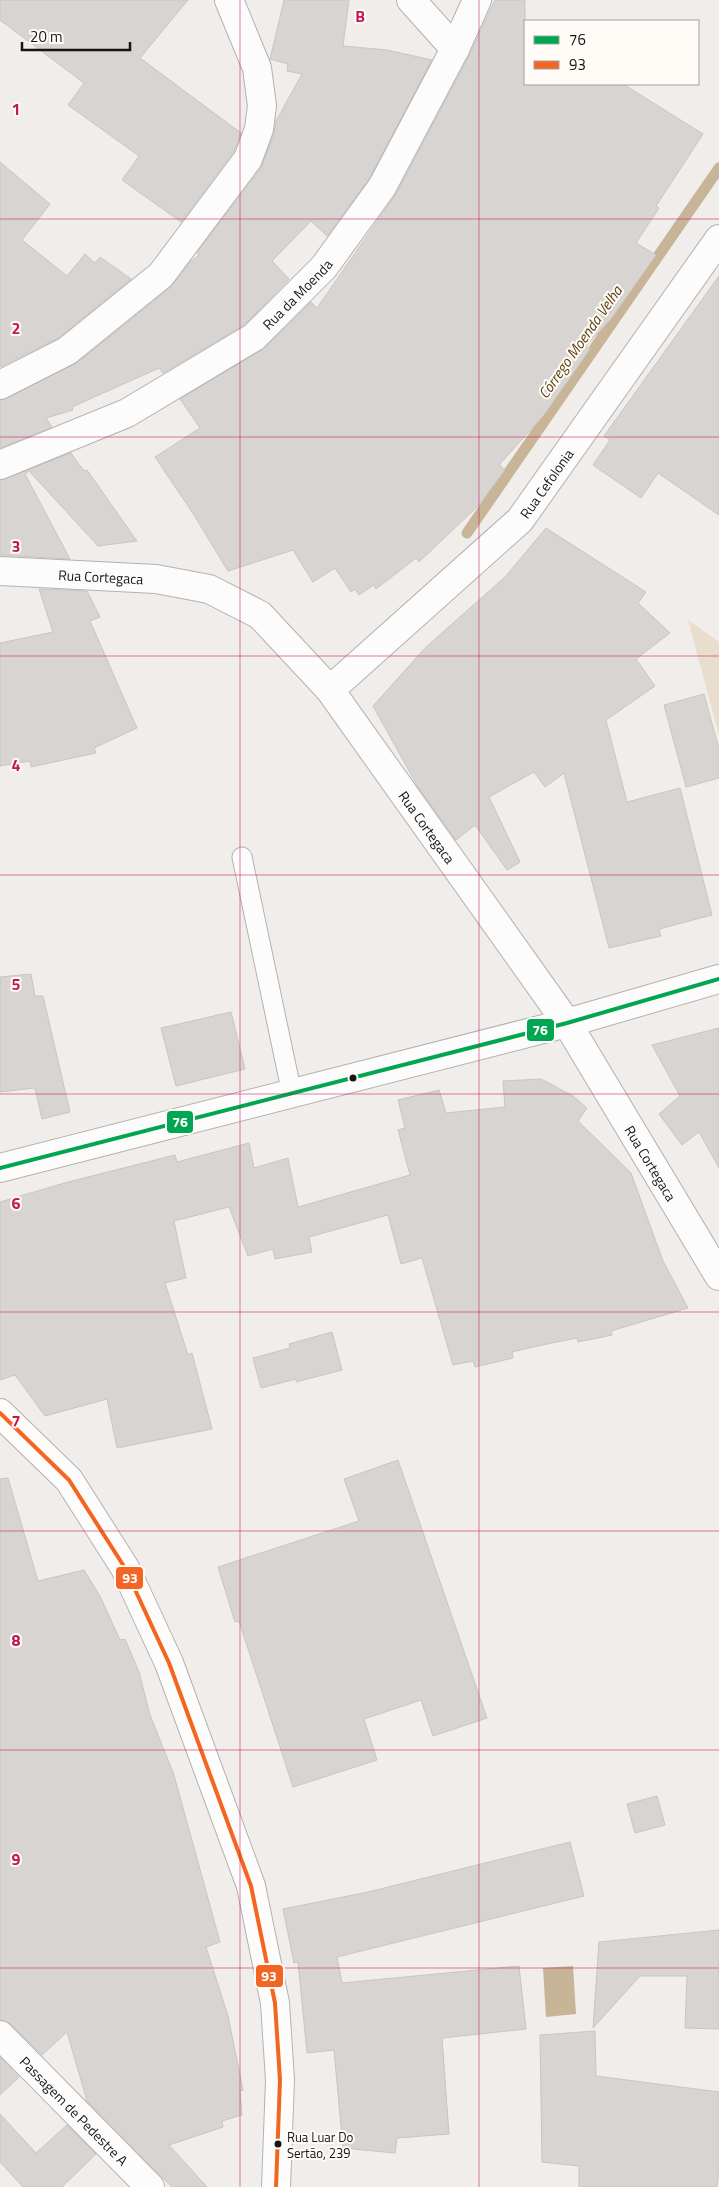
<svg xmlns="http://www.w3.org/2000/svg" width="719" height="2187" font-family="'Titillium Web',sans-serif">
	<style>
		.green { fill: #e9decd }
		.water { fill: #c8b497 }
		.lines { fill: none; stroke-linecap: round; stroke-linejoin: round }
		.stream { stroke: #c8b497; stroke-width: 11 }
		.building { fill: #d7d4d2; stroke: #c8c6c4 }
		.service-casing { stroke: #b4b2b0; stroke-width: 21 }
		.minor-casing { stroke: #b4b2b0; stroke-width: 30 }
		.tertiary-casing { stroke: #b4b2b0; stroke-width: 30 }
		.service { stroke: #fdfcfc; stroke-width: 19 }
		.minor { stroke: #fdfcfc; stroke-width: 28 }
		.tertiary { stroke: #fdfcfc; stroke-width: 28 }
		.bus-1-casing { stroke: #fffcf8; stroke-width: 8 }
		.bus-2-casing { stroke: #fffcf8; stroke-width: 8 }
		.bus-1 { stroke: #00a651; stroke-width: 4 }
		.bus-2 { stroke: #f26522; stroke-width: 4 }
		.grid { fill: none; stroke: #c2185b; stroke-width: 1; stroke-opacity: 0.55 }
		.bus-dot { fill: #171513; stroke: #fffcf8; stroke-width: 2 }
		.labels { text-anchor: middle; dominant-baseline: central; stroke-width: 4; stroke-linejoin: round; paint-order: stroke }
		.bus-label { font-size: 13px; fill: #171513; stroke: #fffcf8; text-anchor: start }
		.street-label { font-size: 14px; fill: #171513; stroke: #fffcf8 }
		.water-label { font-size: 15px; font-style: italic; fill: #5b3f0c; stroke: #fffcf8 }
		.grid-label { font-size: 16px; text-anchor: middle; font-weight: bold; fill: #c2185b; stroke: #fffcf8; stroke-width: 4; stroke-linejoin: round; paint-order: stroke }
		.line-badge { stroke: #fffcf8; stroke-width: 2 }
		.badge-label { font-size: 14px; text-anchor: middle; font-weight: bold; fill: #fff }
	</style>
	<rect width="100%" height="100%" fill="#f0edea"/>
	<path class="green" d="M 688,620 L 719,642 L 719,735 Z"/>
	<path class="water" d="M 573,1966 L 576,2014 L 546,2017 L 543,1968 Z"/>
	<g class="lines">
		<path class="stream" d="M 467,533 L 719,168"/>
	</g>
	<path class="building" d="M 0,0 L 188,0 L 140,58 L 241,133 L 234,151 L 181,222 L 122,180 L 139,156 L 68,105 L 84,83 L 0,20 Z
		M 284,0 L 349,0 L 343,46 L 387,50 L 432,60 L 369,179 L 327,236 L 311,221 L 272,261 L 289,279 L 244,325 L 163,373 L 159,368 L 72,407 L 73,410 L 46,418 L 52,427 L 0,448 L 0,400 L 77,363 L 171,287 L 190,262 L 199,255 L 197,252 L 261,168 L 274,134 L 276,121 L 302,74 L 287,71 L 288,64 L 270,59 Z
		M 495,0 L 525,0 L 525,84 L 623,84 L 703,134 L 656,206 L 659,208 L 636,243 L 656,255 L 611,319 L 586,346 L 590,349 L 544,415 L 499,465 L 505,470 L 478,506 L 419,562 L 416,558 L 376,589 L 374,585 L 359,595 L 355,589 L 351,592 L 335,568 L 313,582 L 293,550 L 228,571 L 194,515 L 155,457 L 200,428 L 180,399 L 262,350 L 311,302 L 317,308 L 396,194 L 469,56 Z
		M 0,162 L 50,204 L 22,240 L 67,276 L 85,254 L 95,263 L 100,257 L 131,279 L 58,338 L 0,367 Z
		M 719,276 L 719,515 L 658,473 L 641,498 L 593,465 L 610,440 L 604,436 Z
		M 71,453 L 84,471 L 87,470 L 137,541 L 98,546 L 29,471 L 25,474 L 70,559 L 0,555 L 0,480 Z
		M 546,528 L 646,592 L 638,603 L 670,633 L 636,659 L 655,686 L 606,720 L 627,802 L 680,788 L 712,915 L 659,929 L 661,936 L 609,948 L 564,773 L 545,787 L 534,772 L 489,797 L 520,862 L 507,870 L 475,825 L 456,840 L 418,787 L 373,706 L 426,647 L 505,577 Z
		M 39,589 L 87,591 L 100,617 L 90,621 L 137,728 L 94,748 L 96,753 L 31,767 L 30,761 L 0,766 L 0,643 L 53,632 Z
		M 704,694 L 719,749 L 719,778 L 686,787 L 664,705 Z
		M 31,974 L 35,996 L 43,996 L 70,1112 L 42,1119 L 35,1088 L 0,1092 L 0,977 Z
		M 231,1012 L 245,1069 L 176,1086 L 161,1028 Z
		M 719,1028 L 719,1168 L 699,1132 L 682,1145 L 659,1114 L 680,1096 L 652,1045 Z
		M 541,1079 L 573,1096 L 587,1108 L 578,1121 L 631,1173 L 663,1261 L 688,1308 L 611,1331 L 612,1335 L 578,1342 L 577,1338 L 542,1345 L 512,1352 L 513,1358 L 475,1367 L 473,1361 L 453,1365 L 422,1258 L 401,1264 L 388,1215 L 309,1237 L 312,1252 L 275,1259 L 273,1249 L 248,1256 L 229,1207 L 174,1221 L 186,1278 L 165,1283 L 188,1355 L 192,1353 L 212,1429 L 117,1448 L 107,1399 L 45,1416 L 15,1375 L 0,1380 L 0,1202 L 68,1182 L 175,1155 L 177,1162 L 249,1143 L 254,1168 L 288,1158 L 298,1207 L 410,1175 L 398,1130 L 405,1128 L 398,1100 L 439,1090 L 446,1113 L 505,1107 L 503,1081 Z
		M 332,1332 L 342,1370 L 296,1382 L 296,1379 L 261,1388 L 253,1358 L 290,1348 L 289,1344 Z
		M 398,1460 L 487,1718 L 433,1736 L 421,1700 L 364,1719 L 377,1760 L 293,1787 L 239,1621 L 235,1622 L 218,1567 L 359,1521 L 344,1479 Z
		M 8,1478 L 38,1581 L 84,1570 L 100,1596 L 120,1640 L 125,1639 L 139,1672 L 150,1715 L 174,1775 L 220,1942 L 206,1947 L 228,2016 L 243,2090 L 240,2091 L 242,2115 L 222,2121 L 223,2127 L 169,2145 L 207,2187 L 172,2187 L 87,2101 L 67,2032 L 42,2055 L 11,2024 L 0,2020 L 0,1479 Z
		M 657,1796 L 665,1825 L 635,1833 L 627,1804 Z
		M 570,1842 L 584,1896 L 337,1957 L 342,1983 L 519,1966 L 526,2029 L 442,2038 L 449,2134 L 397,2138 L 395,2153 L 343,2148 L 334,2050 L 307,2053 L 298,1962 L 294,1963 L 283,1909 L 368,1892 Z
		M 719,1930 L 719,2029 L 685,2028 L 687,1976 L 640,1976 L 593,2028 L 599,1942 Z
		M 595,2031 L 596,2076 L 719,2092 L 719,2170 L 717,2187 L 579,2187 L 579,2166 L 542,2162 L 540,2035 Z
		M 0,2057 L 19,2077 L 0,2095 Z
		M 0,2114 L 36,2153 L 67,2125 L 96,2154 L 62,2187 L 23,2187 L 0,2162 Z"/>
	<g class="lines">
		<defs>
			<path id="service" d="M 242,857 L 292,1094"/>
			<g id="minor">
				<path d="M 411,0 L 455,49"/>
				<path d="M 0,385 L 67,351 L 161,275 L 248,159 L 259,129 L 262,106 L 257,68 L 229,0"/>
				<path id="s1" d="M 0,465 L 127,413 L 254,337 L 324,267 L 382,187 L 455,49 L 477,0"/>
				<path id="s2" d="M 0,571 L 156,579 L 209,589 L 260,615 L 330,690 L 567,1023 L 719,1276"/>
				<path id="s3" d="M 330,690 L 520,520 L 719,239"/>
				<path d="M 0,1413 L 69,1480 L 125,1568 L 169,1663 L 251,1886 L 275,2003 L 280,2080 L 276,2187"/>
				<path id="s4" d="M 0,2035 L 150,2187"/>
			</g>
			<path id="tertiary" d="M 0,1168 L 567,1023 L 719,979"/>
		</defs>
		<use href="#service" class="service-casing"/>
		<use href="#minor" class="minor-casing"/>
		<use href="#tertiary" class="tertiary-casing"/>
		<use href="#service" class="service"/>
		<use href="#minor" class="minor"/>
		<use href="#tertiary" class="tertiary"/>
		<defs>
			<path id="bus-1" d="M 0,1168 L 567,1023 L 719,979"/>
			<path id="bus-2" d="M 0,1413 L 69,1480 L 125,1568 L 169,1663 L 251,1886 L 275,2003 L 280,2080 L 276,2187"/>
		</defs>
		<use href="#bus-1" class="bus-1-casing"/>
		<use href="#bus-2" class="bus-2-casing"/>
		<use href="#bus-1" class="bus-1"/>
		<use href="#bus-2" class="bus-2"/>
	</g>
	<path class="grid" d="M 240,0 L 240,2187M 479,0 L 479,2187M 0,219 L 719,219M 0,437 L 719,437M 0,656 L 719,656M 0,875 L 719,875M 0,1094 L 719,1094M 0,1312 L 719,1312M 0,1531 L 719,1531M 0,1750 L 719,1750M 0,1968 L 719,1968"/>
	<g class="bus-dot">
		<circle cx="353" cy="1078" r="4.5"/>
		<circle cx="278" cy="2144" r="4.5"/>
	</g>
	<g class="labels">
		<g class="bus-label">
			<text x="287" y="2137">Rua Luar Do<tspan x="287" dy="16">Sertão, 239</tspan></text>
		</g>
		<g class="street-label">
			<text stroke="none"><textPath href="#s1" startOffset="346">Rua da Moenda</textPath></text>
			<text stroke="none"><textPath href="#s3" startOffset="300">Rua Cefolonia</textPath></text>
			<text stroke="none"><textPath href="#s2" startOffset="101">Rua Cortegaca</textPath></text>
			<text stroke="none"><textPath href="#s2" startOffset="538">Rua Cortegaca</textPath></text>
			<text stroke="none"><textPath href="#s2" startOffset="942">Rua Cortegaca</textPath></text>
			<text stroke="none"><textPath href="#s4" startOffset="106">Passagem de Pedestre A</textPath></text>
		</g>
		<g class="water-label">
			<text transform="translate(580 342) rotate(-55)">Córrego Moenda Velha</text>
		</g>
	</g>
	<g class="grid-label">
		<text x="360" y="22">B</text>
		<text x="16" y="115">1</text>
		<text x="16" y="334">2</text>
		<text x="16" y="552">3</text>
		<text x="16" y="771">4</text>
		<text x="16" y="990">5</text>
		<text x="16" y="1209">6</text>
		<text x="16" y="1427">7</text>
		<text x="16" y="1646">8</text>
		<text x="16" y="1865">9</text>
	</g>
	<g class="line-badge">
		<rect x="526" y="1018" width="29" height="24" rx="5" fill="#00a651"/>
		<rect x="166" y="1110" width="28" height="24" rx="5" fill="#00a651"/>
		<rect x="115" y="1566" width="29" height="24" rx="5" fill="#f26522"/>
		<rect x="255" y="1964" width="29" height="24" rx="5" fill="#f26522"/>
	</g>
	<g class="badge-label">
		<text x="540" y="1035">76</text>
		<text x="180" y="1127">76</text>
		<text x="130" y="1583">93</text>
		<text x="269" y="1981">93</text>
	</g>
	<rect x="524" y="20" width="175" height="65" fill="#fffcf8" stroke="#a2a09c"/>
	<rect x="534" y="36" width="25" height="8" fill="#00a651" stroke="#a2a09c"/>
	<text x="569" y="45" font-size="15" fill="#171513">76</text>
	<rect x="534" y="61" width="25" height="8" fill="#f26522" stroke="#a2a09c"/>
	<text x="569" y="70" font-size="15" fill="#171513">93</text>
	<path d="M22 42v8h108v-8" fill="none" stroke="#171513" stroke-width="2.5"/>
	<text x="30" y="42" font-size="15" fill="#171513" stroke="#fffcf8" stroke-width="4" paint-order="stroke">20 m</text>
</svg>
